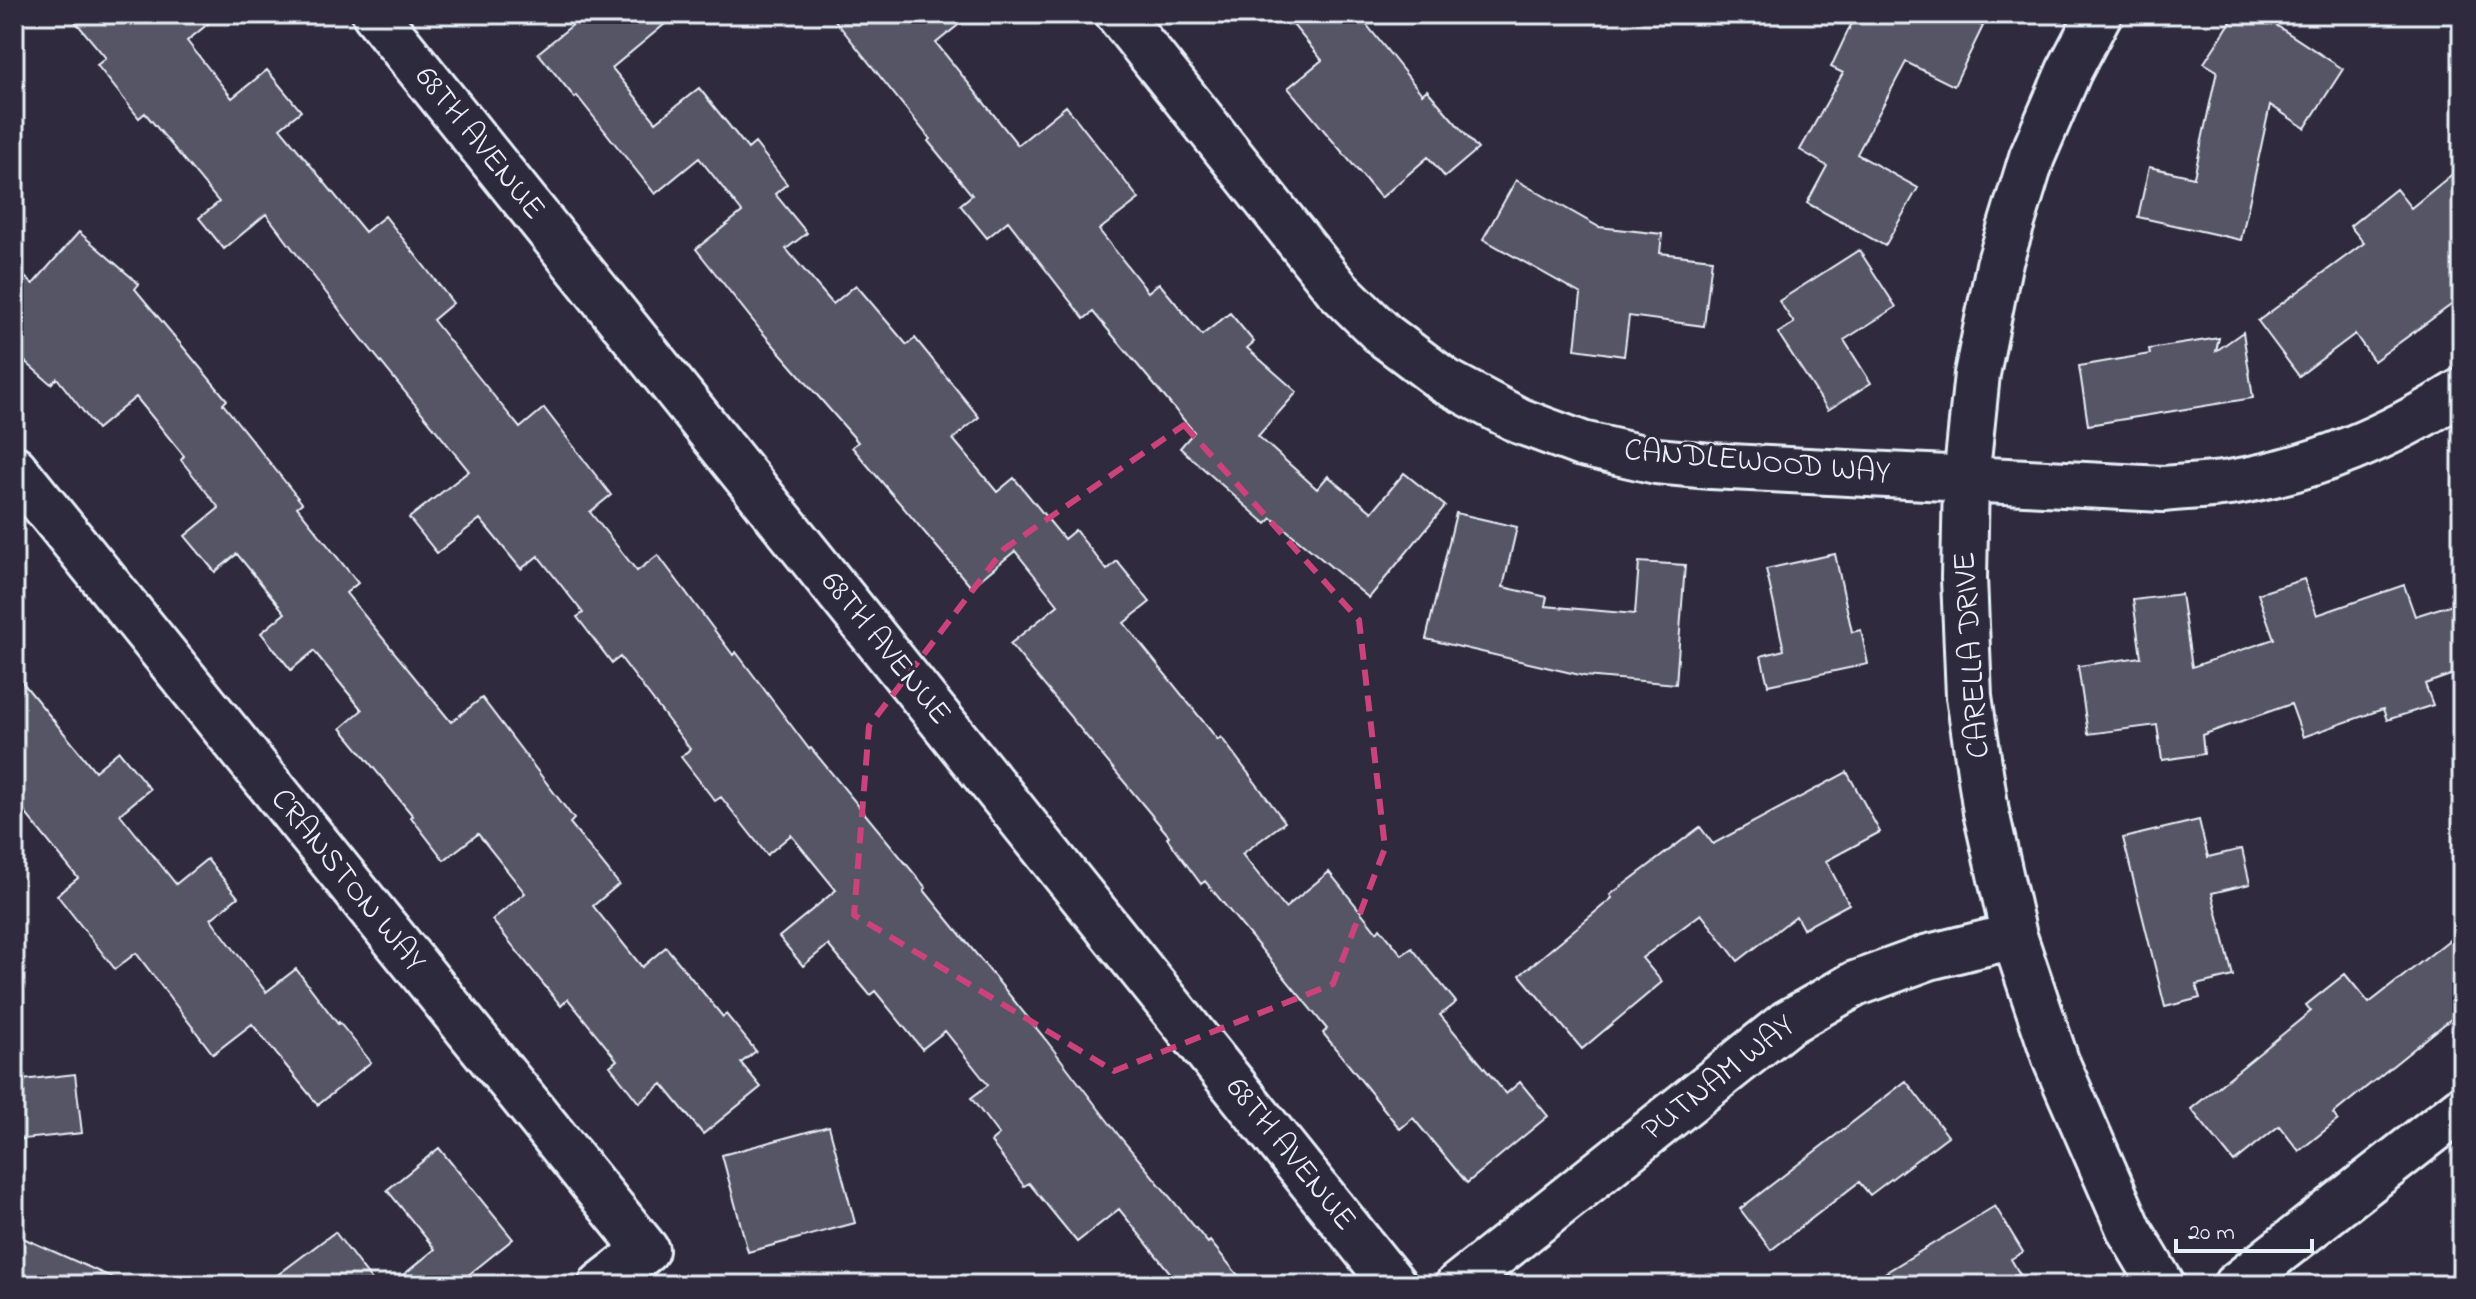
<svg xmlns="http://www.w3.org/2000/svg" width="2476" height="1299" font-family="'Indie Flower',sans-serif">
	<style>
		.building { fill: #575565; stroke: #e8f1f8; stroke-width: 2 }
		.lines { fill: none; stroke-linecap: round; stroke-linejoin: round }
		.minor-casing { stroke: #e8f1f8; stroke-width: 50 }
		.tertiary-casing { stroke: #e8f1f8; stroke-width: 50 }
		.minor { stroke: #2f2a3d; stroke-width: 44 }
		.tertiary { stroke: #2f2a3d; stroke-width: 44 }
		.marked { fill: none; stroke: #ca437a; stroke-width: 6; stroke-dasharray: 16 10; stroke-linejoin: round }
		.labels { text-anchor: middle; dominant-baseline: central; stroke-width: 6; stroke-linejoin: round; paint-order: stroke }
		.street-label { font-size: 32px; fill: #e8f1f8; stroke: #2f2a3d }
	</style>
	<rect width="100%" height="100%" fill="#2f2a3d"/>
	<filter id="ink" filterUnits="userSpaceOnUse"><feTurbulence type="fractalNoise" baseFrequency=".0125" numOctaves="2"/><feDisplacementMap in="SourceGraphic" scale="16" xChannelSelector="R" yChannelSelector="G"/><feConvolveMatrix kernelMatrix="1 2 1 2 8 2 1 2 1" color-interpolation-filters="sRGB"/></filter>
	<g filter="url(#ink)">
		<path class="building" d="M 69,14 L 220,14 L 187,41 L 232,98 L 267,70 L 301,111 L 280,128 L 365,232 L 385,216 L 453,303 L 433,320 L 480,379 L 520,428 L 544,408 L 611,495 L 590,512 L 637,571 L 658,555 L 733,655 L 736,652 L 809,749 L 811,748 L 926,888 L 924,890 L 1046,1040 L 1120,1137 L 1208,1243 L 1210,1241 L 1246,1285 L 1180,1285 L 1119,1209 L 1077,1242 L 1029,1183 L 1024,1186 L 991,1142 L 999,1135 L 971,1098 L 988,1085 L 945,1031 L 922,1049 L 875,991 L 870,995 L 828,945 L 803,966 L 779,937 L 836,890 L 791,835 L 767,855 L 721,797 L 715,801 L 681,757 L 690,749 L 620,657 L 612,663 L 577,617 L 583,613 L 538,556 L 521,569 L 480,519 L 437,553 L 409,518 L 469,471 L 350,324 L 266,214 L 224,249 L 199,218 L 219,202 L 145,113 L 139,118 L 97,65 L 106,58 Z
			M 586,14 L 677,14 L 612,68 L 656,122 L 699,88 L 748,149 L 755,143 L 787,184 L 775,194 L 807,233 L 786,249 L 833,304 L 856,285 L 907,345 L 915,338 L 979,417 L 953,439 L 997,492 L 1014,478 L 1064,539 L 1075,530 L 1107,570 L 1117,561 L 1150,602 L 1124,623 L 1218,740 L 1221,737 L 1285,822 L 1242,854 L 1285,908 L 1329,872 L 1377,932 L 1380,928 L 1402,955 L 1412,948 L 1456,1002 L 1440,1015 L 1506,1094 L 1520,1082 L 1548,1116 L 1467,1183 L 1413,1118 L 1400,1129 L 1323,1033 L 1327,1029 L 1205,881 L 1201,884 L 1167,838 L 1169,836 L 1010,644 L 1058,605 L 1015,551 L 971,587 L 852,447 L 858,442 L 762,332 L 696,249 L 742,212 L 699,158 L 655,194 L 577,96 L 575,98 L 538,53 Z
			M 830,14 L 972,14 L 936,43 L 1018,145 L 1066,106 L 1139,199 L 1099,230 L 1148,292 L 1159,283 L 1202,335 L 1230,313 L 1254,342 L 1247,348 L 1297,392 L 1258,436 L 1317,489 L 1328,476 L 1372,512 L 1404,473 L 1445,506 L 1369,598 L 1272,518 L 1266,524 L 1180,448 L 1194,432 L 1093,312 L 1084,319 L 1008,221 L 987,238 L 960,205 L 972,195 L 928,141 L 930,139 Z
			M 1284,14 L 1358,14 L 1422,94 L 1427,90 L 1478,149 L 1445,177 L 1428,157 L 1381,198 L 1288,88 L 1322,60 Z
			M 1856,14 L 1958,14 L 1983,26 L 1954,86 L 1906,62 L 1857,154 L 1918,188 L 1885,246 L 1807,203 L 1827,166 L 1800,150 L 1843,73 L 1831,67 Z
			M 2236,14 L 2259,14 L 2343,69 L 2305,128 L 2270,105 L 2241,240 L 2138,217 L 2149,167 L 2194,177 L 2217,71 L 2204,63 Z
			M 2462,166 L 2462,297 L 2374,361 L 2355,334 L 2299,376 L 2258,321 L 2364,243 L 2350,226 L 2396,189 L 2411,208 Z
			M 1516,180 L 1599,227 L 1662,234 L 1660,253 L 1712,259 L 1704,326 L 1629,316 L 1624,356 L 1575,349 L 1581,294 L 1483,239 Z
			M 79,232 L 139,284 L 135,289 L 227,400 L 223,404 L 302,503 L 297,507 L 358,583 L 346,593 L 451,722 L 482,698 L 574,819 L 570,823 L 619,884 L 593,906 L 642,967 L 666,947 L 723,1017 L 726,1014 L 756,1051 L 741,1063 L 761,1087 L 703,1134 L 662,1084 L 639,1103 L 610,1066 L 617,1060 L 568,999 L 561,1006 L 492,920 L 525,893 L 478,834 L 444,860 L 411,817 L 413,816 L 341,728 L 362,710 L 314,651 L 291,670 L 261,633 L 285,613 L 237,554 L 215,572 L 185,536 L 219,508 L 181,460 L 184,456 L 136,397 L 97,429 L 57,378 L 51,384 L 14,352 L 14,268 L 33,284 Z
			M 1859,250 L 1896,307 L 1844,340 L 1871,383 L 1828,410 L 1778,333 L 1794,323 L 1779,301 Z
			M 2243,332 L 2253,398 L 2088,425 L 2079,366 L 2150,354 L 2149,349 L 2219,338 L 2216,351 Z
			M 1456,513 L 1517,527 L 1503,587 L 1547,597 L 1545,606 L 1635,614 L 1639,562 L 1685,565 L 1676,684 L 1584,676 L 1426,639 Z
			M 1835,554 L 1852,632 L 1861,630 L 1868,664 L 1768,685 L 1761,656 L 1784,650 L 1766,569 Z
			M 2304,579 L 2317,615 L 2404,585 L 2415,616 L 2456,603 L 2462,622 L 2462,671 L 2425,684 L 2433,705 L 2387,720 L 2383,709 L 2303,737 L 2291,704 L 2202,735 L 2204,754 L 2162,760 L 2157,725 L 2088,734 L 2078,666 L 2141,657 L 2133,600 L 2181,594 L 2192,667 L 2274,639 L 2258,594 Z
			M 14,672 L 95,771 L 119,751 L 150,789 L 120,814 L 176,884 L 207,859 L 238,897 L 211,919 L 266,992 L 296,969 L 338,1024 L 339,1022 L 371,1062 L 318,1105 L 252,1024 L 213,1054 L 136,953 L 115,969 L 57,895 L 78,878 L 14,799 Z
			M 1847,772 L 1880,832 L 1826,861 L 1849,904 L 1803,929 L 1796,916 L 1738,961 L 1701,914 L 1642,958 L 1662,982 L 1582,1049 L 1520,975 L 1612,898 L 1610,895 L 1700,827 L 1713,844 Z
			M 2199,820 L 2208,857 L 2242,849 L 2250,884 L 2212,893 L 2233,976 L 2196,985 L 2200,998 L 2165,1007 L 2123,838 Z
			M 2462,930 L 2462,1010 L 2333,1114 L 2338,1120 L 2299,1151 L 2279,1126 L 2234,1162 L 2191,1109 L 2311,1011 L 2306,1005 L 2345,974 L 2369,1003 Z
			M 75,1074 L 82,1133 L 14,1140 L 14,1081 Z
			M 1906,1081 L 1948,1136 L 1870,1195 L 1859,1182 L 1771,1250 L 1740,1209 Z
			M 829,1126 L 855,1223 L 748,1252 L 722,1155 Z
			M 439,1148 L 513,1239 L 456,1285 L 391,1285 L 435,1249 L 387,1190 Z
			M 1995,1206 L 2023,1252 L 2011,1259 L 2026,1285 L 1865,1285 Z
			M 335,1232 L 375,1285 L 264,1285 Z
			M 14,1234 L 129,1285 L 14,1285 Z"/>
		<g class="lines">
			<defs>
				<path id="minor" d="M 1118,14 L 1337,289 L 1384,335 L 1445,381 L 1520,421 L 1582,444 L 1656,461 L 1711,466 L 2163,489 C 2185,487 2208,486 2230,483 C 2318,468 2387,438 2462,391
					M 2099,14 L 2069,71 L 2032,157 L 1999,265 L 1977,374 L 1966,480 L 1964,578 L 1969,696 L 1986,812 L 2014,936 L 2056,1061 L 2130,1231 L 2162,1285
					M 14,468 L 646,1250 L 601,1285
					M 1458,1285 L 1787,1023 L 1855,984 L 1929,957 L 2014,936
					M 2236,1285 L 2462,1108"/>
				<path id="tertiary" d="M 375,14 L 1394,1285"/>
			</defs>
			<use href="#minor" class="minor-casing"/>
			<use href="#tertiary" class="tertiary-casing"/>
			<use href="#minor" class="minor"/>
			<use href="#tertiary" class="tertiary"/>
		</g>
	</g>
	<path class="marked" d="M 1184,425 L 1359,620 L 1385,848 L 1333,984 L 1114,1071 L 854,915 L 869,726 L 1004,549 Z"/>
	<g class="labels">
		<g class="street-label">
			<text transform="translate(479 144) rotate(51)">68TH AVENUE</text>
			<text transform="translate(1757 463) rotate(5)">CANDLEWOOD WAY</text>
			<text transform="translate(885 649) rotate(51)">68TH AVENUE</text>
			<text transform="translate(1973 655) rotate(-94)">CARELLA DRIVE</text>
			<text transform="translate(347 881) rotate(51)">CRANSTON WAY</text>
			<text transform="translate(1719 1079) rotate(-38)">PUTNAM WAY</text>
			<text transform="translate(1290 1155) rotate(51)">68TH AVENUE</text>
		</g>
	</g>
	<rect width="2476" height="1299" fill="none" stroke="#2f2a3d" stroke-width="48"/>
	<rect x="24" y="24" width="2428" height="1251" fill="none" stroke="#e8f1f8" stroke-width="3" filter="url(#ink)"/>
	<path d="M2176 1239v12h136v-12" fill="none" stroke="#e8f1f8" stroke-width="4"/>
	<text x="2188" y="1239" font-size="24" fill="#e8f1f8" stroke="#2f2a3d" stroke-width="6" paint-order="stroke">20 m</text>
</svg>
